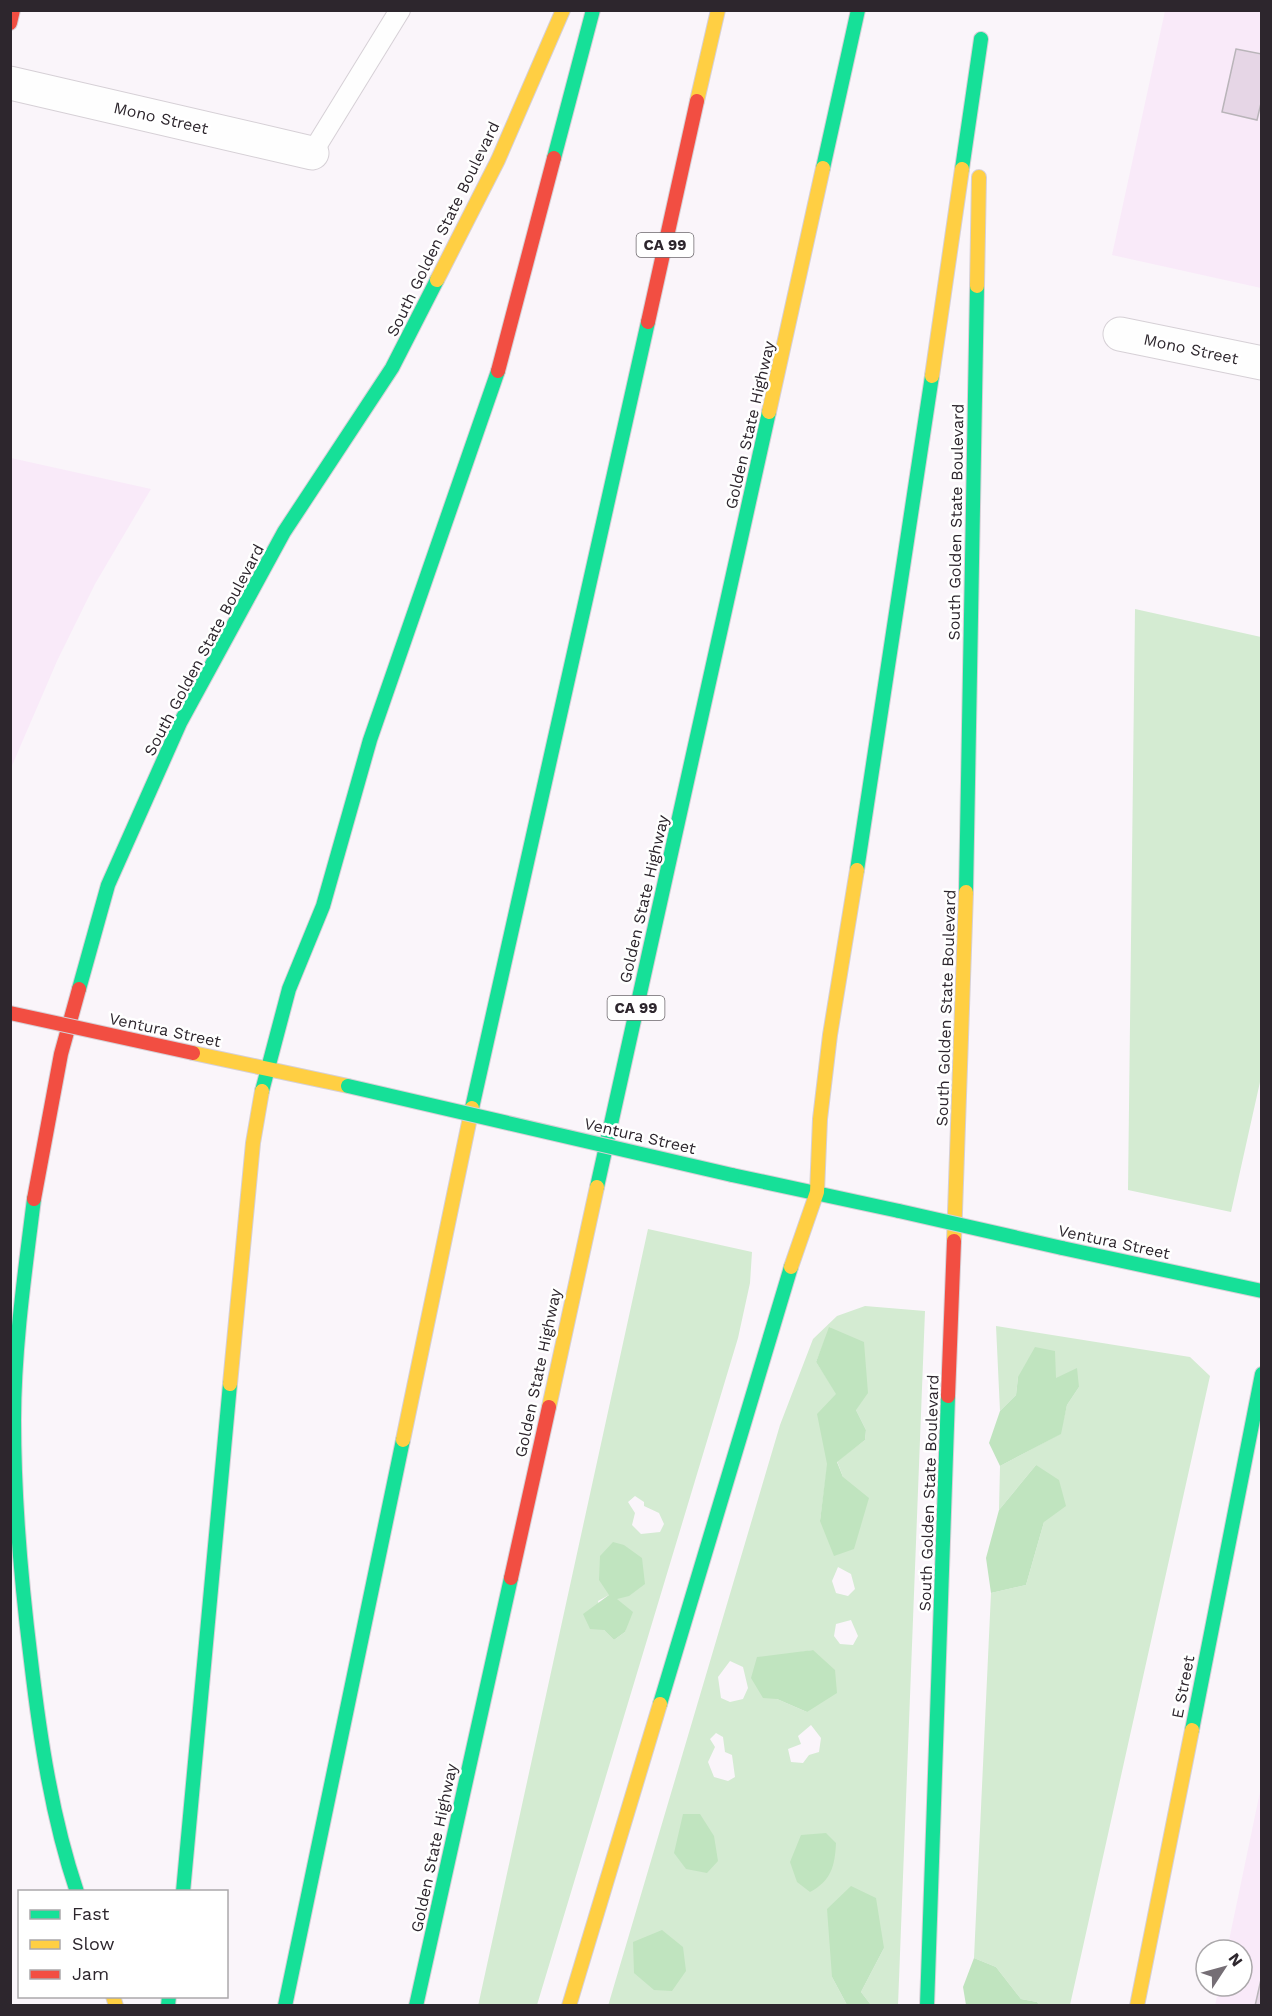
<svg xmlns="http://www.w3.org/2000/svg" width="1272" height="2016" font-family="'Work Sans',sans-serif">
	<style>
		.built { fill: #f9eaf9 }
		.green { fill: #d4ebd2; fill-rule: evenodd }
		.forest { fill: #c0e4bf }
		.building { fill: #e6d6e6; stroke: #b9b4b9; stroke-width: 1.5 }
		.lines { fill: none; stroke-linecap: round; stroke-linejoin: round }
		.lane-casing { stroke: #d6d0d6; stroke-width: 22 }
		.street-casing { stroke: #d6d0d6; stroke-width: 35 }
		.fast-casing { stroke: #d6d0d6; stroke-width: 16 }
		.slow-casing { stroke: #d6d0d6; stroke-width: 16 }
		.jam-casing { stroke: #d6d0d6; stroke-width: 16 }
		.lane { stroke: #fefefe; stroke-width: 20 }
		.street { stroke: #fefefe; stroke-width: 33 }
		.fast { stroke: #16e098; stroke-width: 14 }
		.slow { stroke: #ffcf43; stroke-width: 14 }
		.jam { stroke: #f24e42; stroke-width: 14 }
		.fast-bridge-casing { stroke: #d6d0d6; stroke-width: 16; stroke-linecap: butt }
		.jam-bridge-casing { stroke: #d6d0d6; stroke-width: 16; stroke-linecap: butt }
		.fast-bridge { stroke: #16e098; stroke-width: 14 }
		.jam-bridge { stroke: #f24e42; stroke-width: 14 }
		.labels { text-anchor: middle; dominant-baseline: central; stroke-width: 5; stroke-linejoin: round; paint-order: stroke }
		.shield { fill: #fff; stroke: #6c676c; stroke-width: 1.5 }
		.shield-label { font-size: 15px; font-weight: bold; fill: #2d262d }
		.street-label { font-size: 16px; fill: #2d262d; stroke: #fff }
	</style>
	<rect width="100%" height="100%" fill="#faf5fa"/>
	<path class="built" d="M 1165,11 L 1261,11 L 1261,288 L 1112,255 Z
		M 11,458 L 151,489 L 95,584 L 57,661 L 11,768 Z
		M 1261,1787 L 1261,2005 L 1215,2006 L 1219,1986 L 1242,1986 L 1242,1950 L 1227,1950 Z"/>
	<path class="green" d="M 1135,609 L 1261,637 L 1262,1073 L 1231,1212 L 1128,1190 Z
		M 648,1229 L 752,1252 L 750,1283 L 738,1338 L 537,2005 L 478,2006 ZM 635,1496 L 644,1502 L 644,1506 L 659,1513 L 664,1524 L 660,1532 L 641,1534 L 632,1525 L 635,1513 L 628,1502 ZM 609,1595 L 627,1622 L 625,1632 L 614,1640 L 604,1630 L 598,1601 Z
		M 865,1306 L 925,1311 L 898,2005 L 871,2005 L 861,1992 L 884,1948 L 832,1977 L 847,2005 L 608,2006 L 780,1425 L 813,1339 L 837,1316 ZM 830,1327 L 856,1410 L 866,1430 L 865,1440 L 837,1461 L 843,1477 L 820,1521 L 837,1394 L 816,1362 ZM 838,1567 L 851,1574 L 855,1589 L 848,1596 L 836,1593 L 832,1581 ZM 851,1620 L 858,1636 L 853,1645 L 840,1644 L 834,1636 L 836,1624 ZM 813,1650 L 807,1712 L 777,1699 L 796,1653 ZM 730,1661 L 743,1667 L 748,1688 L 743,1699 L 730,1702 L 721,1698 L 718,1677 ZM 811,1725 L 821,1738 L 819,1752 L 809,1755 L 803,1763 L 791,1762 L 788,1749 L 801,1744 L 798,1736 ZM 716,1733 L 723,1737 L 725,1752 L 732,1755 L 735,1777 L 728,1781 L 714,1777 L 708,1762 L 715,1747 L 710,1739 Z
		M 996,1326 L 1190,1357 L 1210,1376 L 1070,2005 L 1039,2005 L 1037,2002 L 1021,1999 L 996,1967 L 974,1958 L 991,1593 L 1026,1585 L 1044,1522 L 1036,1465 L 999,1510 L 1000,1466 L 1060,1434 L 1067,1405 L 1079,1387 L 1056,1378 L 1018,1377 L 1016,1395 L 1000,1411 Z"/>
	<path class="forest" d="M 829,1327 L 864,1342 L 868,1393 L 856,1410 L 866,1430 L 865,1440 L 837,1462 L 843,1477 L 869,1498 L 854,1549 L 834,1556 L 820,1521 L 827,1464 L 817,1414 L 836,1394 L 816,1362 Z
		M 1035,1347 L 1055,1351 L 1056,1378 L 1077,1368 L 1079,1387 L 1067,1405 L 1061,1434 L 1000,1466 L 989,1443 L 1000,1411 L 1016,1395 L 1018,1377 Z
		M 1036,1465 L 1059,1480 L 1066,1506 L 1044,1522 L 1026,1585 L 991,1593 L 986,1558 L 999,1510 Z
		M 613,1542 L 624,1545 L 642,1558 L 645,1584 L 629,1596 L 617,1599 L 633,1612 L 625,1632 L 614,1640 L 604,1630 L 590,1629 L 583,1614 L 609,1595 L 599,1580 L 600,1556 Z
		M 813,1650 L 835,1670 L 837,1693 L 807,1712 L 777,1699 L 763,1698 L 751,1678 L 757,1657 Z
		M 683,1814 L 700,1814 L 714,1836 L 718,1861 L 707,1873 L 686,1869 L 674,1853 Z
		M 826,1833 L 836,1843 C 835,1866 831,1881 810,1892 L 797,1882 L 790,1862 L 801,1835 Z
		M 851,1886 L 876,1898 L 884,1948 L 861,1992 L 871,2005 L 847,2005 L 832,1977 L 827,1909 Z
		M 662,1930 L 683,1947 L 686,1971 L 672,1991 L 654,1990 L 634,1973 L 633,1942 Z
		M 974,1958 L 996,1967 L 1021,1999 L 1037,2002 L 1039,2005 L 966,2005 L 963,1987 Z"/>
	<path class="building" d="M 1236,49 L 1262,54 L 1262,99 L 1257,120 L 1222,112 Z
		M 1262,1975 L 1262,2006 L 1255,2006 Z"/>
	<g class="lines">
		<defs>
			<path id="lane" d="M 312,153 L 400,10"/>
			<path id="street" d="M 10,83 L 312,153
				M 1120,334 L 1262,363"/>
			<path id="fast" d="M 554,158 L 593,10
				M 823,168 L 858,10
				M 962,169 L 981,39
				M 857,870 L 932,376
				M 966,892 L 977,286
				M 79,989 L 108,885 L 180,723 L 284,532 L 392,368 L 437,280
				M 262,1091 L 289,989 L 323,906 L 370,740 L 498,371
				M 472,1108 L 648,322
				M 732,1175 L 899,1211
				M 597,1187 L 769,412
				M 34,1199 C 25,1271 14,1348 14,1420 C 14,1501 21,1581 31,1661 C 40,1738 52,1818 77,1892
				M 1062,1248 L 1262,1291
				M 660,1704 L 791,1267
				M 1192,1730 L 1262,1374
				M 183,1892 L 230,1384
				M 168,2006 L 169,1996
				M 285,2006 L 403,1440
				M 416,2006 L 511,1578
				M 927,2006 L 948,1396"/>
			<path id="slow" d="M 697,101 L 718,10
				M 437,280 L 498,160 L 563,10
				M 977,286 L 979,177
				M 932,376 L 962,169
				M 769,412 L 823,168
				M 193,1053 L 348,1086
				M 954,1241 L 966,892
				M 791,1267 L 817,1192 L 820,1119 L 830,1035 L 857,870
				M 230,1384 L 253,1143 L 262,1091
				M 549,1407 L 597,1187
				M 403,1440 L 472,1108
				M 113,1996 L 116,2006
				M 569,2006 L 660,1704
				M 1137,2006 L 1192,1730"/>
			<path id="jam" d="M 10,23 L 13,10
				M 648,322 L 697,101
				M 498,371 L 554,158
				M 34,1199 L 61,1054 L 79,989
				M 948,1396 L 954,1241
				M 511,1578 L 549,1407"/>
		</defs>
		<use href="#lane" class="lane-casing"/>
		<use href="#street" class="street-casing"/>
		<use href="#fast" class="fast-casing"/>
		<use href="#slow" class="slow-casing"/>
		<use href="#jam" class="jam-casing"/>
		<use href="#lane" class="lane"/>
		<use href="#street" class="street"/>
		<use href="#fast" class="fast"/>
		<use href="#slow" class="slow"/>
		<use href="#jam" class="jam"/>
		<defs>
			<path id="fast-bridge" d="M 348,1086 L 732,1175
				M 899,1211 L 1062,1248"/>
			<path id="jam-bridge" d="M 10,1013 L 193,1053"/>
		</defs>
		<use href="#fast-bridge" class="fast-bridge-casing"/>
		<use href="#jam-bridge" class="jam-bridge-casing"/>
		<use href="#fast-bridge" class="fast-bridge"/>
		<use href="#jam-bridge" class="jam-bridge"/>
	</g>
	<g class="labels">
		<g class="shield">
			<rect x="636.5" y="233" width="57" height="24" rx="4.5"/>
			<rect x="607.5" y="996" width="57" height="24" rx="4.5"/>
		</g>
		<g class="shield-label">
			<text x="665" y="245">CA 99</text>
			<text x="636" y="1008">CA 99</text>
		</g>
		<g class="street-label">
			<text transform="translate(161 118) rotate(13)">Mono Street</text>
			<text transform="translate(443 229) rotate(-64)">South Golden State Boulevard</text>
			<text transform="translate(1191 349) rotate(12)">Mono Street</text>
			<text transform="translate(750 425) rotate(-77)">Golden State Highway</text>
			<text transform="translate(956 522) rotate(-89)">South Golden State Boulevard</text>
			<text transform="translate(204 650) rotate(-62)">South Golden State Boulevard</text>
			<text transform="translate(644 899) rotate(-77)">Golden State Highway</text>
			<text transform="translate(946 1008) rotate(-88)">South Golden State Boulevard</text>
			<text transform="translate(165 1030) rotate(12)">Ventura Street</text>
			<text transform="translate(640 1136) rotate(13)">Ventura Street</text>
			<text transform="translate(1114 1242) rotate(12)">Ventura Street</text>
			<text transform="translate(538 1373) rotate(-78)">Golden State Highway</text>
			<text transform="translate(929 1493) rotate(-88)">South Golden State Boulevard</text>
			<text transform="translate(1183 1687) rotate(-79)">E Street</text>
			<text transform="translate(434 1848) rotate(-78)">Golden State Highway</text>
		</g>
	</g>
	<rect width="1272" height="2016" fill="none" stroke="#2d262d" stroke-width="24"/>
	<rect x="18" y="1890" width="210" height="108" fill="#ffffff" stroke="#aba8ab" stroke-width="1.5"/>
	<rect x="30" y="1910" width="30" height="9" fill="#16e098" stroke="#aba8ab" stroke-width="1.5"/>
	<text x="72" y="1920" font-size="18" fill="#2d262d">Fast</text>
	<rect x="30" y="1940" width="30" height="9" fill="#ffcf43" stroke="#aba8ab" stroke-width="1.5"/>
	<text x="72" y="1950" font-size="18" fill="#2d262d">Slow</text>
	<rect x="30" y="1970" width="30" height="9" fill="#f24e42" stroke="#aba8ab" stroke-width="1.5"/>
	<text x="72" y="1980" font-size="18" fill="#2d262d">Jam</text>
	<g transform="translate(1224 1968) rotate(54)"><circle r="28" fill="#ffffff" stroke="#aba8ab" stroke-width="1.5"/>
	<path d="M0-4.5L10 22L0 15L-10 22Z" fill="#756e75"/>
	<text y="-9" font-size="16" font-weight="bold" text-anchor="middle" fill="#2d262d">N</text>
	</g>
</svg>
